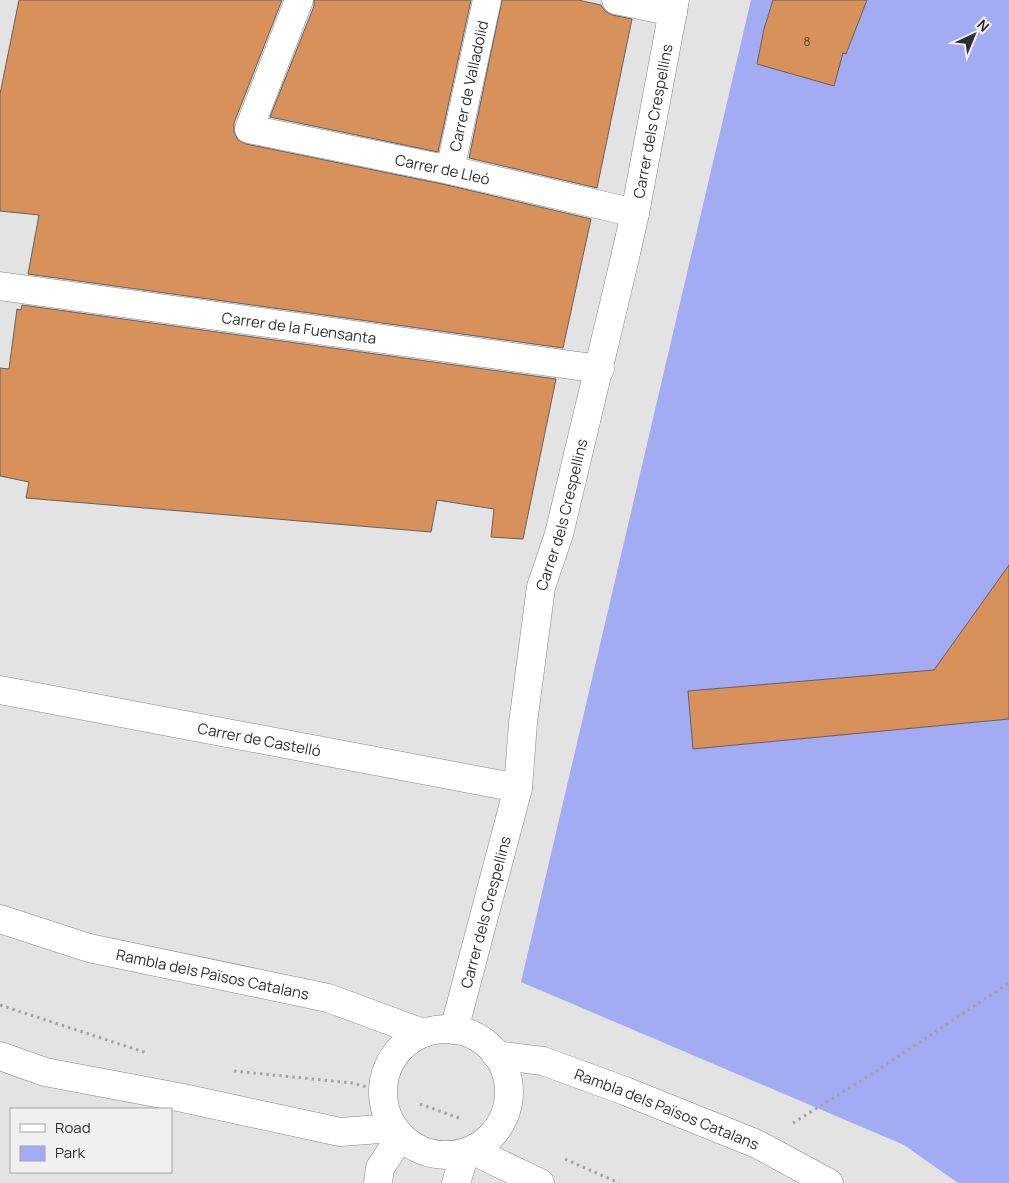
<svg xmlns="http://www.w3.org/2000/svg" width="1009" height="1183" font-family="Manrope,sans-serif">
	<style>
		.green { fill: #a3abf2 }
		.building { fill: #d8915b; stroke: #626160 }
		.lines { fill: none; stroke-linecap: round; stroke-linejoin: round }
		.minor-casing { stroke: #858586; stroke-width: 29 }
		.path { stroke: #a3a3a4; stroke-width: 3; stroke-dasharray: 2.5 4; stroke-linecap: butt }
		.minor { stroke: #fff; stroke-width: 28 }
		.labels { text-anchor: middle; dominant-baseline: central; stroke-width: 4; stroke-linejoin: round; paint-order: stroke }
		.number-label { font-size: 12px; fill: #59483a }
		.street-label { font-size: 15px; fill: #2f2f2f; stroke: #f0f0f1 }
	</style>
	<rect width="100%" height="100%" fill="#e3e3e4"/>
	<path class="green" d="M 751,0 L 1009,0 L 1009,1183 L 958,1183 L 904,1145 L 521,982 Z"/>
	<path class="building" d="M 19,0 L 282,0 L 234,123 L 234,132 L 238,140 L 246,144 L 447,185 L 591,219 L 563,348 L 28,274 L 39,215 L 0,211 L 0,94 Z
		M 314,0 L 471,0 L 438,152 L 270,117 L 314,6 Z
		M 502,0 L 578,0 L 601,5 L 605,11 L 612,15 L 632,19 L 597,188 L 469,158 Z
		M 773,0 L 867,0 L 846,54 L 843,53 L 834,86 L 757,64 L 764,29 Z
		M 22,305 L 556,379 L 523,539 L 491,537 L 494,509 L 437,500 L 431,532 L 26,498 L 29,482 L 0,476 L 0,368 L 9,369 L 17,309 L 21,310 Z
		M 1009,565 L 1009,719 L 693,749 L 688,691 L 934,670 Z"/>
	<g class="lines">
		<defs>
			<g id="minor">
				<path id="s1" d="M 299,0 L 249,129 L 450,170 L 635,213"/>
				<path d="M 616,0 L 673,12"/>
				<path id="s2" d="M 450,170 L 487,0"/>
				<path id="s3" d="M 0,286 L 600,369"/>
				<path id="s4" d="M 0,690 L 518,788"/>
				<path id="s5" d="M 0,919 L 89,948 L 328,998 L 423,1033"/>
				<circle cx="446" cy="1092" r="63"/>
				<path id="s6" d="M 454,1030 L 518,788 L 523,723 L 541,587 L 559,534 L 624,262 L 635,213 L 675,0"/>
				<path id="s7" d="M 496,1055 L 543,1061 L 625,1091 L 757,1144 L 829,1183"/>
				<path d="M 0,1056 L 45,1072 L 183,1098 L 340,1132 L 394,1128"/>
				<path d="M 473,1150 L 492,1160 L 540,1183"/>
				<path d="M 378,1183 L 380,1168 L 401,1136"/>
				<path d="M 456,1183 L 465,1154 L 468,1152"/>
			</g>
		</defs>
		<use href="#minor" class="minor-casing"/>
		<path class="path" d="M 0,1005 L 147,1053
			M 234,1071 L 352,1083 L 386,1092
			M 420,1104 L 459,1118
			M 793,1123 L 867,1077 L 1009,983
			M 565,1159 L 619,1183"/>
		<use href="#minor" class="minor"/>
	</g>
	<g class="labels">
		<g class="number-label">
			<text x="807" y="41">8</text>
		</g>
		<g class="street-label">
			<text stroke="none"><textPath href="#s2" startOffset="86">Carrer de Valladolid</textPath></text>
			<text stroke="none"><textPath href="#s6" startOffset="932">Carrer dels Crespellins</textPath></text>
			<text stroke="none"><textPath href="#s1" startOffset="336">Carrer de Lleó</textPath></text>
			<text stroke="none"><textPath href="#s3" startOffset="302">Carrer de la Fuensanta</textPath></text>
			<text stroke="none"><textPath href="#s6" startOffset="528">Carrer dels Crespellins</textPath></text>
			<text stroke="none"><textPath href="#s4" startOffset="264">Carrer de Castelló</textPath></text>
			<text stroke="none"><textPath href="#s6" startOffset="122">Carrer dels Crespellins</textPath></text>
			<text stroke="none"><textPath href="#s5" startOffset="220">Rambla dels Països Catalans</textPath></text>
			<text stroke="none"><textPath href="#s7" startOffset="180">Rambla dels Països Catalans</textPath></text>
		</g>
	</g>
	<rect x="10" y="1108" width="162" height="65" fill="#f0f0f1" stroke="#a3a3a3"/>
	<rect x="20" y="1124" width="25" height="8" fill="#ffffff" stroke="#a3a3a3"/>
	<text x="55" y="1133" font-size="15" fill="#2f2f2f">Road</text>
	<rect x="20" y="1146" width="25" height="15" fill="#a3abf2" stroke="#a3a3a3"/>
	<text x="55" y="1158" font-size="15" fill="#2f2f2f">Park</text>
	<g transform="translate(974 35) rotate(44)" stroke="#f0f0f1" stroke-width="4" paint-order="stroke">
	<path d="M0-4L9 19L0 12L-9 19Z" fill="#2f2f2f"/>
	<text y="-8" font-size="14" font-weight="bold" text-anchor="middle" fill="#2f2f2f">N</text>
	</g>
</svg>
